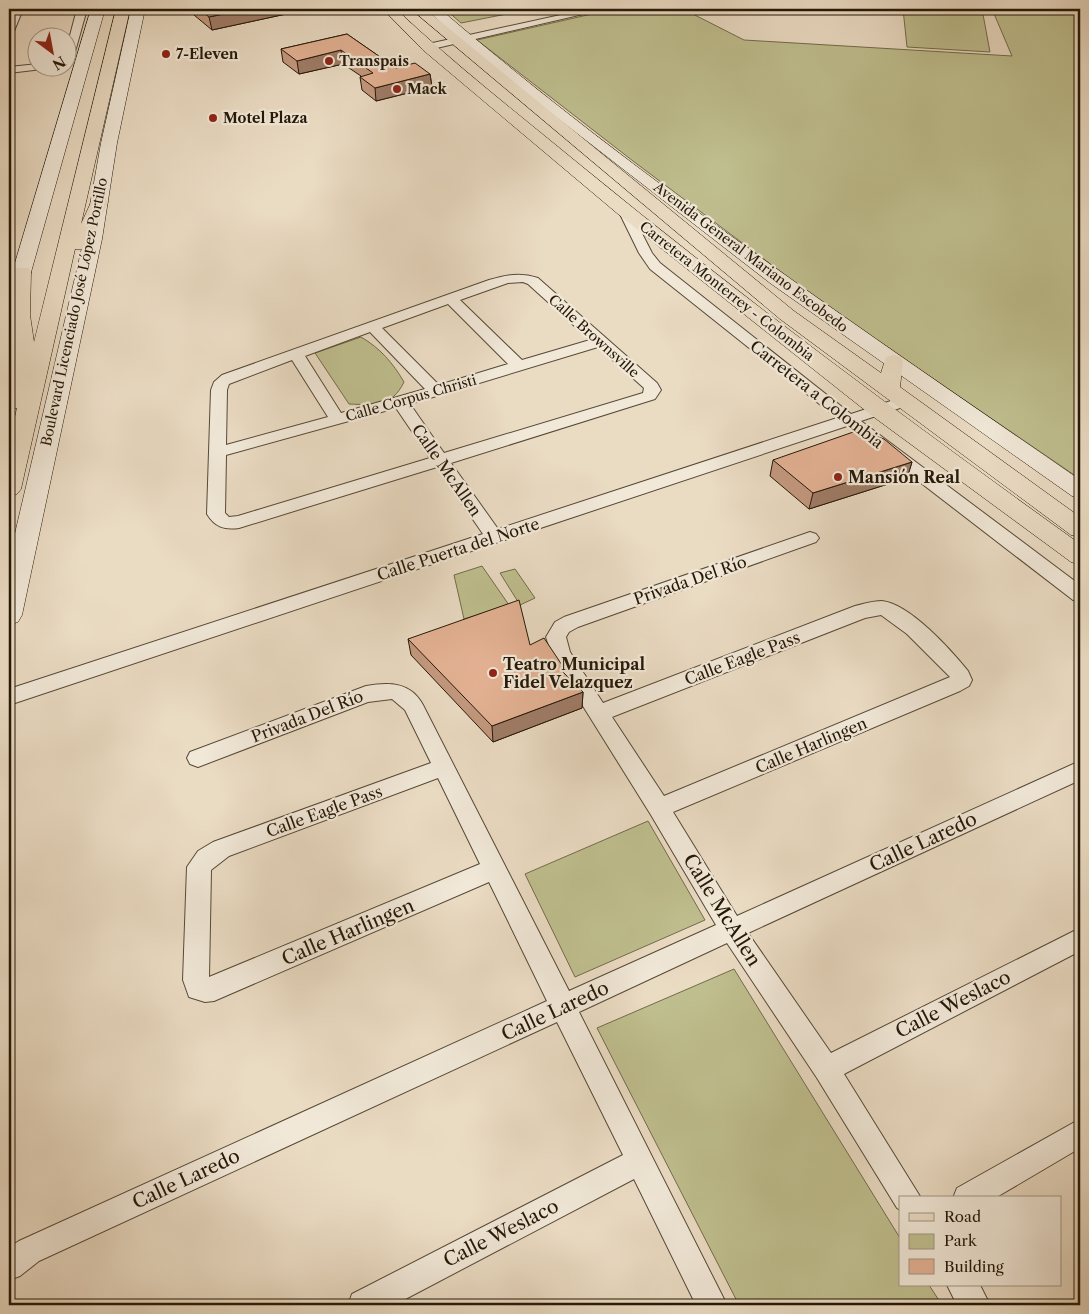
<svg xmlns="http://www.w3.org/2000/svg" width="1089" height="1314" font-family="'Libre Caslon Text',serif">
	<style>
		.green { fill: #bfbe8e; stroke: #726b4a }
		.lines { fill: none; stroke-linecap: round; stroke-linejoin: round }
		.street-casing { stroke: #564936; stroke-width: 2 }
		.secondary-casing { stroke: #251807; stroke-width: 1 }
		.primary-casing { stroke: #251807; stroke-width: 1 }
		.highway-casing { stroke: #251807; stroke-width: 1 }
		.street { fill: #f1e8d8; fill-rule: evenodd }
		.secondary { fill: #f1e8d8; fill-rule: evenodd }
		.primary { fill: #eadbc3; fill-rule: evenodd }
		.highway { fill: #eadbc3; fill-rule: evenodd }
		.wall { fill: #c3987e; stroke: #251807 }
		.shaded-wall { fill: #9f7c67; stroke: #251807 }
		.building { fill: #e3b193; stroke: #251807 }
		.poi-dot { fill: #8f2418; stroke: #f1e8d8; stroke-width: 2 }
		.labels { text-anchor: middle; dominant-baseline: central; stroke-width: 4.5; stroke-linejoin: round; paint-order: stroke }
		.far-poi-label { font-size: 14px; font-weight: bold; fill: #251807; stroke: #f1e8d8; text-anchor: start }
		.far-street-label { font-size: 14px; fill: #251807; stroke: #f1e8d8 }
		.street-label { font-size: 16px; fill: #251807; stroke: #f1e8d8 }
		.poi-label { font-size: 16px; font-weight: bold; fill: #251807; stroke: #f1e8d8; text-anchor: start }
		.near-street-label { font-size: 19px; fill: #251807; stroke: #f1e8d8 }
	</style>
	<rect width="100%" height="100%" fill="#eadbc3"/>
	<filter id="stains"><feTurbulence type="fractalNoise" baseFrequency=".004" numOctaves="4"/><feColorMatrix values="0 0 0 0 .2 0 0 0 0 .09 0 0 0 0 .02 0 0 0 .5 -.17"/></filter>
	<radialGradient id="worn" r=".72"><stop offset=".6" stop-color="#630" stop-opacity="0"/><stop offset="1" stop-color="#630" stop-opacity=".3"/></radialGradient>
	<path class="green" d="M 445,9 L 532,9 L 461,23 Z
		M 614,9 L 683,9 L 744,40 L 1012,56 L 992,9 L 1080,9 L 1080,479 L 821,302 L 633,161 L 477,40 Z
		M 903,9 L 982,9 L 990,52 L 907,47 Z
		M 361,337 C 380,348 393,363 404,382 C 392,407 374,405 349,404 L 315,353 Z
		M 482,566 L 509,605 L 464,619 L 454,575 Z
		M 515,569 L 535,598 L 520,605 L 500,573 Z
		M 648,821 L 705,920 L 575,977 L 525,874 Z
		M 734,969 L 900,1238 L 900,1285 L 929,1285 L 942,1305 L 739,1305 L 597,1028 Z"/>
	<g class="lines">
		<defs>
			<path id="street" d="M 13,9 L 23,9 L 14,31 L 9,34 L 9,20 Z
				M 77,9 L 87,9 L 73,59 L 68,62 L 68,43 Z
				M 588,9 L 605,9 L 428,50 L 423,47 L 428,44 Z
				M 38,64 L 38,68 L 43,68 L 42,69 L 9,73 L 9,67 Z
				M 624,206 L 630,210 L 652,253 L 660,263 L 851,414 L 900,398 L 912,398 L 914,401 L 912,404 L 861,421 L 1080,585 L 1080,602 L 1073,600 L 847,426 L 9,705 L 9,689 L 483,534 L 437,467 L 239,528 C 224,530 215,527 207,514 L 211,390 L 214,382 L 222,375 L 489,280 C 506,275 520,272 538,278 L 657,383 L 661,390 L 655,399 L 451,463 L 498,529 L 837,418 L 650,269 L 639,253 L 618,210 ZM 523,282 L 528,284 L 590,340 L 522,360 L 460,300 L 508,283 ZM 448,304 L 508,364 L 439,385 L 382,328 ZM 370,332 L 425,389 L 341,413 L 305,356 ZM 598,347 L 644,388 L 643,393 L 444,453 L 410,404 ZM 292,360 L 328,417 L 226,445 L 227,390 L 229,384 ZM 396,408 L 430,458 L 238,516 L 229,517 L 225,513 L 226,455 Z
				M 810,532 L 816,534 L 819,538 L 816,542 L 578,627 L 569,632 L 566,637 L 570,652 L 603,703 L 855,606 C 863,604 873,601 882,601 C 910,604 951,650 968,671 L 972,680 L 969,686 L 960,691 L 673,812 L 737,916 L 1080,761 L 1080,780 L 748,933 L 831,1053 L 1080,928 L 1080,951 L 844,1074 L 921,1198 L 900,1198 L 900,1210 L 897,1208 L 817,1078 L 727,943 L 579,1012 L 727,1305 L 696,1305 L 634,1179 L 394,1305 L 348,1305 L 352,1294 L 623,1155 L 557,1022 L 39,1261 L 20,1276 L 9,1280 L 9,1247 L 19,1241 L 547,1001 L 489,882 L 214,1001 L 205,1002 L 189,997 L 183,980 L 187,867 L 198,851 L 213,842 L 431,763 L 405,710 L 392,699 L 368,702 L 198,767 L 190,764 L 187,758 L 190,752 L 366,686 C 389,682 411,682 423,705 L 569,991 L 716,925 L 651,815 L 553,658 L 546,637 L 555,622 L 564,617 ZM 881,615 L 907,634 L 950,677 L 664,796 L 612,717 L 865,618 ZM 438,778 L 480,864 L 209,977 L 211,870 L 229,856 Z
				M 1080,1119 L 1080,1148 L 995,1198 L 953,1198 L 957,1188 Z
				M 947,1285 L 980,1285 L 990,1305 L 957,1305 Z"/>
			<path id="secondary" d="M 91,9 L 105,9 L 19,315 L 16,319 L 9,321 L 9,283 Z
				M 131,9 L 145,9 L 117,143 L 102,239 L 22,615 L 18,622 L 9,625 L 9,559 L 84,239 L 101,143 Z
				M 426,9 L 440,9 C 641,181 862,329 1080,480 L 1080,499 L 1072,496 L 770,283 L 480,58 Z"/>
			<path id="primary" d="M 383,9 L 396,9 C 454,64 517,113 579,164 C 741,297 910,422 1080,544 L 1080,565 L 1071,562 L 871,415 L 618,214 L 423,50 Z
				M 411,9 L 425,9 L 794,311 L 881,373 L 886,357 L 893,355 L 900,357 L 903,361 L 900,387 L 1080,517 L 1080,537 L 1071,535 L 780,319 Z"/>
			<path id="highway" d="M 116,9 L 130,9 L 81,224 L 93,198 L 105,198 L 108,202 L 87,249 L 75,249 L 21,489 L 17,494 L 9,497 L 9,442 L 17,408 L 9,410 L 9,365 L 14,346 L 10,315 L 13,272 L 15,268 L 29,268 L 31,272 L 30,315 L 34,342 Z"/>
		</defs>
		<use href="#street" class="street-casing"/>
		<use href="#secondary" class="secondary-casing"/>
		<use href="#primary" class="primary-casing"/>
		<use href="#highway" class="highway-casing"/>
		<use href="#street" class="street"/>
		<use href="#secondary" class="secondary"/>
		<use href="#primary" class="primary"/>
		<use href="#highway" class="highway"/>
	</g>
	<path class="wall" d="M 193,9 L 300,9 L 300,11 L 212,30 L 194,15 Z
		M 347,34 L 396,68 L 430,74 L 432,87 L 376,101 L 362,90 L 360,77 L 361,76 L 343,64 L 299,74 L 283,62 L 281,49 Z
		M 773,460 L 912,462 L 907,478 L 809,509 L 770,476 Z
		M 408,639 L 530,645 L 564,673 L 583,692 L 582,708 L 493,742 L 411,655 Z"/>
	<path class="shaded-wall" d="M 247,9 L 300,9 L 300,11 L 212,30 L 209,17 Z
		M 341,50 L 343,64 L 299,74 L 297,61 Z
		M 430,74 L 432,87 L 376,101 L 375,88 Z
		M 912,462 L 907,478 L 809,509 L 813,493 Z
		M 583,692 L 582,708 L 493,742 L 492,726 Z"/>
	<path class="building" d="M 199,9 L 247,9 L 209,17 Z
		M 347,34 L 396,68 L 415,63 L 430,74 L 375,88 L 360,77 L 373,73 L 341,50 L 297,61 L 281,49 Z
		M 859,430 L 884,439 L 912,462 L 813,493 L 773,460 Z
		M 519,600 L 530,645 L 544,638 L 564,668 L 562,671 L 583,692 L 492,726 L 408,639 Z"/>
	<g class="poi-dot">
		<circle cx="166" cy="54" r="5"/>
		<circle cx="329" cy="61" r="5"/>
		<circle cx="397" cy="89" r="5"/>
		<circle cx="213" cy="118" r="5"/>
		<circle cx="838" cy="477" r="5"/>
		<circle cx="493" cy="673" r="5"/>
	</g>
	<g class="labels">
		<g class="far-poi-label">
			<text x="176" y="54">7-Eleven</text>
			<text x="339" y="61">Transpais</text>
			<text x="407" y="89">Mack</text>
			<text x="223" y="118">Motel Plaza</text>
		</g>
		<g class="far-street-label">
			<text transform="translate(751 257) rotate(37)">Avenida General Mariano Escobedo</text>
			<text transform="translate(727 291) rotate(38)">Carretera Monterrey - Colombia</text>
			<text transform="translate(74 312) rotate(-78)">Boulevard Licenciado José López Portillo</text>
			<text transform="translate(594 336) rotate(42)">Calle Brownsville</text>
			<text transform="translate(411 398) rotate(-16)">Calle Corpus Christi</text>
		</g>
		<g class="street-label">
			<text transform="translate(817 394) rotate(38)">Carretera a Colombia</text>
			<text transform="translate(447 470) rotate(55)">Calle McAllen</text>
			<text transform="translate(458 549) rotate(-18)">Calle Puerta del Norte</text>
			<text transform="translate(690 580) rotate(-19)">Privada Del Río</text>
			<text transform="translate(742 658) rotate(-21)">Calle Eagle Pass</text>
			<text transform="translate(307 716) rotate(-21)">Privada Del Río</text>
			<text transform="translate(811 745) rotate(-23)">Calle Harlingen</text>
			<text transform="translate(324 811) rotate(-20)">Calle Eagle Pass</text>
		</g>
		<g class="poi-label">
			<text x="848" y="477">Mansión Real</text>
			<text x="503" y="664">Teatro Municipal<tspan x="503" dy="18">Fidel Velazquez</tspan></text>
		</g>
		<g class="near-street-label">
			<text transform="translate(923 842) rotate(-25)">Calle Laredo</text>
			<text transform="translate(722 910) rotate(58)">Calle McAllen</text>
			<text transform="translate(348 932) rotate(-23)">Calle Harlingen</text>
			<text transform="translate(953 1004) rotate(-27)">Calle Weslaco</text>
			<text transform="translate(555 1011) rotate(-25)">Calle Laredo</text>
			<text transform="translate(186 1179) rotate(-25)">Calle Laredo</text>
			<text transform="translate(501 1233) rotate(-27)">Calle Weslaco</text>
		</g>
	</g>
	<rect width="1089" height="1314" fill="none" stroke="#eadbc3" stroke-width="30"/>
	<rect x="10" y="10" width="1069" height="1294" fill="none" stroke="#251807" stroke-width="2.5"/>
	<rect x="15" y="15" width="1059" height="1284" fill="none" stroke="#251807"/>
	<rect x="899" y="1196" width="162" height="90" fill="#f1e8d8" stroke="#9f9584"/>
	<rect x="909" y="1213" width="25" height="8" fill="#eadbc3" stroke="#9f9584"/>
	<text x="944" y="1222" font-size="15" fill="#251807">Road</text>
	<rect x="909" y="1234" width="25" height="15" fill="#bfbe8e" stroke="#9f9584"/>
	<text x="944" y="1246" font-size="15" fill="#251807">Park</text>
	<rect x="909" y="1259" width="25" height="15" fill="#e3b193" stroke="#9f9584"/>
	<text x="944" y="1272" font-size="15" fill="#251807">Building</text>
	<g transform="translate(52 52) rotate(148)"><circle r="24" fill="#f1e8d8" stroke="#9f9584"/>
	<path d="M0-4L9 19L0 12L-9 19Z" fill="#8f2418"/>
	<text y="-8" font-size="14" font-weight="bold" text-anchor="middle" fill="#251807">N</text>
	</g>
	<rect width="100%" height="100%" filter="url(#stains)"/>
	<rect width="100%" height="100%" fill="url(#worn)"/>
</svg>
